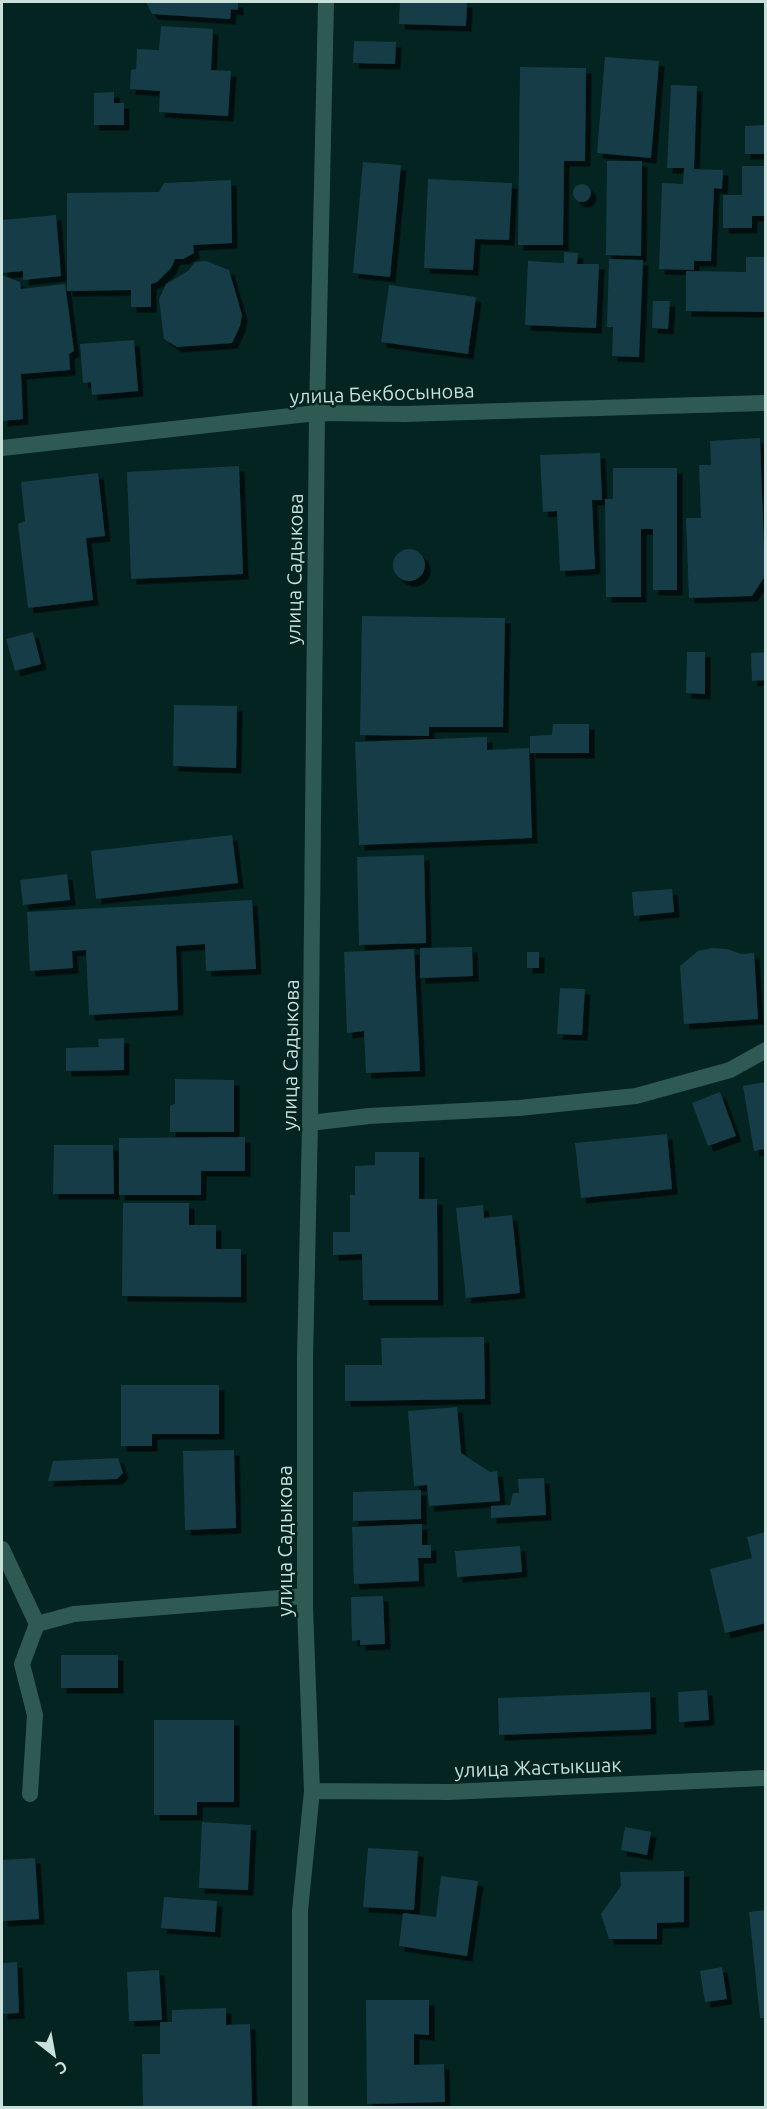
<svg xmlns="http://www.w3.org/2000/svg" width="767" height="2109" font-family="Ubuntu,sans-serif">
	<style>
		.building { fill: #133e47; filter: url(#shadow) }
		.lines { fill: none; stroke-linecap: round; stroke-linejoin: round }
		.service { stroke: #2f5953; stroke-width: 16 }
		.minor { stroke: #2f5953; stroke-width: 16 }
		.labels { text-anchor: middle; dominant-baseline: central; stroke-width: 5; stroke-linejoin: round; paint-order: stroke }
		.street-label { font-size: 20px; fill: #c9dfda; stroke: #032420 }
	</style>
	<defs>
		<filter id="shadow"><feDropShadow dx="5.5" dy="5.5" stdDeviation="0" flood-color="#0009"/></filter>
	</defs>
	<rect width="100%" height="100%" fill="#032420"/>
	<path class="building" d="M 146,2 L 238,2 L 238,10 L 231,9 L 230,19 L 152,14 Z
		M 400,2 L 467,2 L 466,26 L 399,24 Z
		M 161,26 L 213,29 L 211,70 L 231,71 L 228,116 L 159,112 L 160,91 L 130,89 L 131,70 L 136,69 L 137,49 L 159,50 Z
		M 354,41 L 396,42 L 395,64 L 353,63 Z
		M 605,57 L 659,61 L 651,158 L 597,153 Z
		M 520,67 L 586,68 L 585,161 L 564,161 L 563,245 L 518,245 Z
		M 671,85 L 697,86 L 694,169 L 687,169 L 723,170 L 722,189 L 714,188 L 711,261 L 694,261 L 694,270 L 659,269 L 662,183 L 683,184 L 684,168 L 667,168 Z
		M 114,92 L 114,103 L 124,103 L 124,125 L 94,125 L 94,93 Z
		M 765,125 L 766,154 L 745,154 L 745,126 Z
		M 607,161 L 642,161 L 641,256 L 606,255 Z
		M 363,162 L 401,165 L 390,277 L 353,273 Z
		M 742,166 L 766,166 L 766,216 L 752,216 L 752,228 L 723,228 L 723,195 L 742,195 Z
		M 428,179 L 512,183 L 509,240 L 475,239 L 473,270 L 424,268 Z
		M 231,180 L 232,243 L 193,245 L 194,253 L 183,259 L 175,259 L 171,268 L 157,282 L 151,284 L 151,307 L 131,307 L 131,290 L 67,291 L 67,193 L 159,192 L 164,183 Z
		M573 193a9 9 0 1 1 18 0a9 9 0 1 1-18 0Z
		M 56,215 L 61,276 L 23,280 L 23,271 L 2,273 L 2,220 Z
		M 564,252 L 578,253 L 577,264 L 599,264 L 596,328 L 525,325 L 528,261 L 564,263 Z
		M 746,257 L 766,257 L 766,312 L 686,311 L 686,271 L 746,272 Z
		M 609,259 L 643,260 L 639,357 L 612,356 L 613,327 L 607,327 Z
		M 206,261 L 229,270 L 242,315 L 240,326 L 232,343 L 177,347 L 164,339 L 159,299 L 166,284 L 188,271 L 195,262 Z
		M 2,275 L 20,282 L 21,289 L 65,284 L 74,351 L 69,354 L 70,370 L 21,374 L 23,419 L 2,421 Z
		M 389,285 L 476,297 L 468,354 L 381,342 Z
		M 653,301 L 670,301 L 668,329 L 652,328 Z
		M 134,340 L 138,391 L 92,395 L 91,382 L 83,383 L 80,344 Z
		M 760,438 L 765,576 L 752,596 L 689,598 L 686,518 L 701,518 L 699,465 L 711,465 L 710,441 Z
		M 600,453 L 602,500 L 592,500 L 595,569 L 560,571 L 557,511 L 543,512 L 540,455 Z
		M 239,466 L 243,574 L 131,579 L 127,472 Z
		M 613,468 L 677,468 L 677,590 L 653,590 L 653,529 L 641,529 L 641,597 L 606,597 L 605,499 L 613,499 Z
		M 98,473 L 105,536 L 86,538 L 93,600 L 28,608 L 18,524 L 25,521 L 21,482 Z
		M393 565a16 16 0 1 1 32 0a16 16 0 1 1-32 0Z
		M 362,616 L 505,618 L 503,727 L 429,727 L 429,736 L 360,735 Z
		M 33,632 L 41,664 L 15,671 L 6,639 Z
		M 687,652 L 705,652 L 705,694 L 686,693 Z
		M 766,652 L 766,680 L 752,681 L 751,653 Z
		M 174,705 L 237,706 L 236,768 L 173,766 Z
		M 553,724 L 589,724 L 589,753 L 530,753 L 530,736 L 552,735 Z
		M 487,737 L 487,750 L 529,748 L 532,838 L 359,845 L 355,742 Z
		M 232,835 L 238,883 L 96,899 L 91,851 Z
		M 424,855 L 426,943 L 359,945 L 357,857 Z
		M 67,874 L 70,900 L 23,905 L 20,880 Z
		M 672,889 L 674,912 L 634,916 L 632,892 Z
		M 252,900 L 256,969 L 206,971 L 205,944 L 176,946 L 178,1010 L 89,1015 L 86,950 L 72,951 L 73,968 L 30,971 L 27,912 Z
		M 472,947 L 473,976 L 420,978 L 420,948 Z
		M 712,948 L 727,949 L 741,954 L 754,953 L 758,1019 L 684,1024 L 680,966 L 698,951 Z
		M 414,949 L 420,1071 L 366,1073 L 364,1031 L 347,1033 L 344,952 Z
		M 527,952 L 539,952 L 539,968 L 527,968 Z
		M 560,988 L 585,989 L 582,1035 L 557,1034 Z
		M 124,1038 L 124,1070 L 66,1071 L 66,1048 L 99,1047 L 98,1039 Z
		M 175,1079 L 234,1080 L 234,1132 L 170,1132 L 170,1106 L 175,1104 Z
		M 766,1082 L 766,1149 L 754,1151 L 743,1086 Z
		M 720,1092 L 736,1136 L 708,1146 L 692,1103 Z
		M 667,1134 L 672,1189 L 581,1198 L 575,1143 Z
		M 245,1137 L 245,1171 L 201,1171 L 201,1195 L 119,1195 L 119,1138 Z
		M 54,1145 L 113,1145 L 114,1194 L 53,1194 Z
		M 375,1152 L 419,1152 L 419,1199 L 437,1199 L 438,1300 L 363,1300 L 362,1254 L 333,1255 L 333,1232 L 350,1232 L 350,1195 L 355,1195 L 355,1166 L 375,1165 Z
		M 123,1203 L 189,1203 L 189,1225 L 216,1225 L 216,1249 L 241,1249 L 241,1297 L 122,1296 Z
		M 483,1205 L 484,1218 L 512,1215 L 520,1293 L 466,1298 L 456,1208 Z
		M 484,1337 L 485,1399 L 345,1401 L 345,1365 L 382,1365 L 381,1338 Z
		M 121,1385 L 219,1385 L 219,1434 L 152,1434 L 152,1446 L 121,1446 Z
		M 457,1407 L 461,1453 L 490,1472 L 497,1471 L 500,1501 L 429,1506 L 427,1485 L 414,1486 L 408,1411 Z
		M 234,1450 L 236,1528 L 185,1530 L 183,1451 Z
		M 118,1458 L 123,1473 L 117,1479 L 48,1481 L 53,1461 Z
		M 544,1478 L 546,1515 L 491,1518 L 491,1506 L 510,1505 L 513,1493 L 519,1493 L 518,1479 Z
		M 421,1490 L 421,1519 L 353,1521 L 353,1492 Z
		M 422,1524 L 422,1545 L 431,1545 L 431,1558 L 418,1558 L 419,1581 L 354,1584 L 352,1527 Z
		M 766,1532 L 766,1623 L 725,1633 L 710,1569 L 752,1558 L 747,1537 Z
		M 520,1546 L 522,1572 L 457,1577 L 455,1551 Z
		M 383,1596 L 385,1644 L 360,1645 L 360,1640 L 352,1641 L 351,1597 Z
		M 61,1655 L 118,1655 L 118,1688 L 61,1688 Z
		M 707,1690 L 709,1720 L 679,1722 L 678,1692 Z
		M 650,1692 L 651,1729 L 499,1735 L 498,1698 Z
		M 154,1720 L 234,1720 L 234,1802 L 197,1802 L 197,1815 L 154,1815 Z
		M 202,1822 L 251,1825 L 248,1890 L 199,1888 Z
		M 625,1827 L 651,1832 L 647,1855 L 621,1850 Z
		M 368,1848 L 418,1851 L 414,1910 L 363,1907 Z
		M 35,1858 L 39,1919 L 2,1921 L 2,1860 Z
		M 684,1871 L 684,1922 L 657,1923 L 657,1939 L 609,1939 L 601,1914 L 621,1886 L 620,1872 Z
		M 441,1876 L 478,1881 L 467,1956 L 399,1946 L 403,1913 L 436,1917 Z
		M 164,1897 L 217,1901 L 215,1932 L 161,1928 Z
		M 766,1910 L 766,2018 L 760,2018 L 749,1912 Z
		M 17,1962 L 19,2013 L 2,2014 L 2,1963 Z
		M 722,1967 L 727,1999 L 705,2002 L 700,1971 Z
		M 159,1970 L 162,2020 L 129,2021 L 127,1972 Z
		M 366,2000 L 429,2000 L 429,2035 L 414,2034 L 414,2065 L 444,2064 L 445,2102 L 367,2104 Z
		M 226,2008 L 226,2025 L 250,2024 L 252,2108 L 143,2108 L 142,2054 L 160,2054 L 160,2022 L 172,2022 L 172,2010 Z"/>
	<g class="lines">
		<path class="service" d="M 2,1549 L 37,1624
			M 30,1794 L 35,1715 L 22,1664 L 37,1624 L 74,1614 L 305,1596"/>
		<path class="minor" d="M 2,448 L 317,413 L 405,414 L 766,403
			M 310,1123 L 369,1116 L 519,1108 L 636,1096 L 730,1070 L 766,1050
			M 312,1791 L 449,1792 L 766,1778
			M 300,2108 L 300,1911 L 312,1791 L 305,1608 L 305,1359 L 310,1123 L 317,413 L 326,2"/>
	</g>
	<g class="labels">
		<g class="street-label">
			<text transform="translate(382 393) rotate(-2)">улица Бекбосынова</text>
			<text transform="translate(294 569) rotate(-89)">улица Садыкова</text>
			<text transform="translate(290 1055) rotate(-89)">улица Садыкова</text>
			<text transform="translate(284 1541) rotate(-90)">улица Садыкова</text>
			<text transform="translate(538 1767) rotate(-2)">улица Жастыкшак</text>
		</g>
	</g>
	<rect width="767" height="2109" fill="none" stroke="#c9dfda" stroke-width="6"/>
	<g transform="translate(54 2055) rotate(149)" stroke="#032420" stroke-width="4.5" paint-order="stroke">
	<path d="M0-4.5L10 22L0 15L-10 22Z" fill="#c9dfda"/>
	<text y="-9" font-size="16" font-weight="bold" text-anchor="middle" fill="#c9dfda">С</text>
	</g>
</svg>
